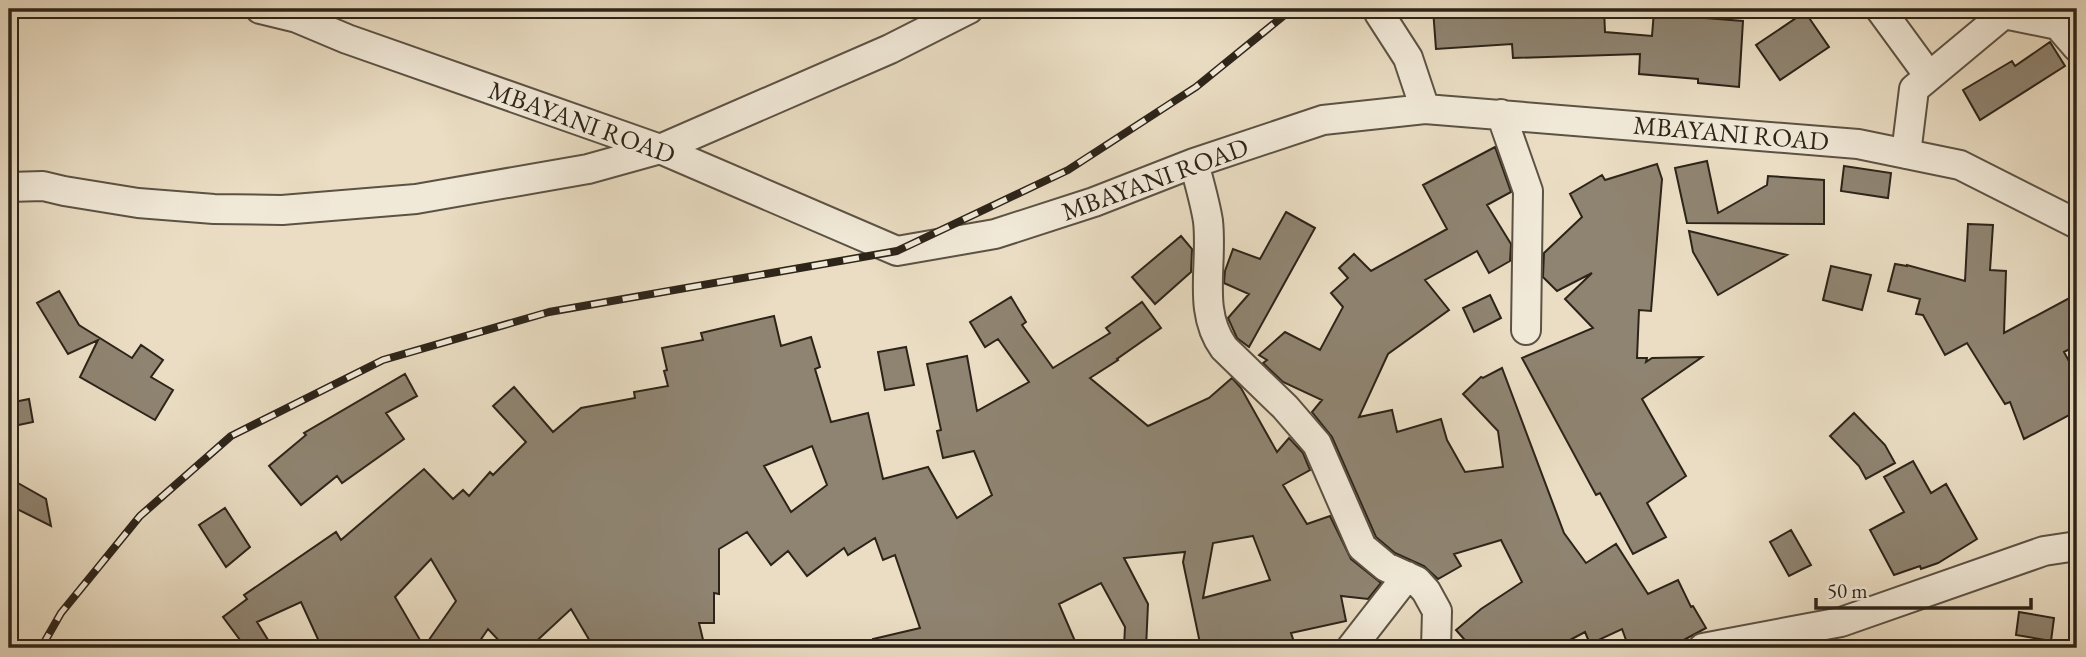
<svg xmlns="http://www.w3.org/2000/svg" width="2086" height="657" font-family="'EB Garamond',serif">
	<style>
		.building { fill: #8f8471; stroke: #2d2419; stroke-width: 2; fill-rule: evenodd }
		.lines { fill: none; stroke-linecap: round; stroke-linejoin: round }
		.street-casing { stroke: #5c5244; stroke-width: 32 }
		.street { stroke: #f1e9d8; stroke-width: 28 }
		.rail-casing { stroke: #2d2419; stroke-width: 8 }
		.rail { stroke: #f1e9d8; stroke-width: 5; stroke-dasharray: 16; stroke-linecap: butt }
		.labels { text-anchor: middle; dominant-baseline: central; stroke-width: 6; stroke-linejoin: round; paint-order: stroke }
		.street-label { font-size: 26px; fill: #2d2419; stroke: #f1e9d8 }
	</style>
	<rect width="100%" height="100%" fill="#eaddc3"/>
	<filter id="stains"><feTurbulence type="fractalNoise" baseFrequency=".00286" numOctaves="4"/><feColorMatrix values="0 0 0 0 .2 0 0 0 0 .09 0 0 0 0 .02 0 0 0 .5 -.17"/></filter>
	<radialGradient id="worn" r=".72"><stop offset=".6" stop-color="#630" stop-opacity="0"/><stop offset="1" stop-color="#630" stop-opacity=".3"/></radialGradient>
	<path class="building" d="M 1433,9 L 1604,9 L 1605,32 L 1652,36 L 1654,11 L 1681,13 L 1681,16 L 1743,21 L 1739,87 L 1698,83 L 1698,79 L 1639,74 L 1640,54 L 1513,58 L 1512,44 L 1436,49 Z
		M 1805,12 L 1829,47 L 1780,80 L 1756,45 Z
		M 2050,42 L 2065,66 L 1980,120 L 1963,90 L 2012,61 L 2015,66 Z
		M 1495,147 L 1511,192 L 1487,205 L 1511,244 L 1510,261 L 1489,273 L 1477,251 L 1425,280 L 1449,310 L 1388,354 L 1359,417 L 1392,410 L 1397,432 L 1441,419 L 1447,440 L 1465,472 L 1503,467 L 1498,431 L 1463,394 L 1481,377 L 1483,378 L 1502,368 L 1564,533 L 1586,563 L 1616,544 L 1648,594 L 1678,580 L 1691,607 L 1693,606 L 1706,628 L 1669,648 L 1629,648 L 1622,629 L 1590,644 L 1585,632 L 1555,648 L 1472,648 L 1456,630 L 1481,609 L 1522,582 L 1501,540 L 1454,554 L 1461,566 L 1438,579 L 1424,566 L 1395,553 L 1376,537 L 1332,437 L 1312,412 L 1322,400 L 1283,382 L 1263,363 L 1267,360 L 1259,355 L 1285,332 L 1320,350 L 1343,307 L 1331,293 L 1348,278 L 1339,268 L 1354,254 L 1371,271 L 1447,229 L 1423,185 Z
		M 1707,161 L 1718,213 L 1767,185 L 1768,176 L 1824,180 L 1824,224 L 1687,223 L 1675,168 Z
		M 1657,164 L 1662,179 L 1651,311 L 1639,310 L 1637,358 L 1647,358 L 1646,362 L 1652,358 L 1702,357 L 1642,399 L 1686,476 L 1647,503 L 1666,537 L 1633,554 L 1600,493 L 1596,495 L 1522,358 L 1593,328 L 1565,299 L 1592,273 L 1557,291 L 1543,277 L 1544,253 L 1582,217 L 1570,194 L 1602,175 L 1605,180 Z
		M 1844,166 L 1891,173 L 1888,198 L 1841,191 Z
		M 1286,212 L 1315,228 L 1249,347 L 1237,338 L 1228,318 L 1249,294 L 1224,283 L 1225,271 L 1233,249 L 1260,259 Z
		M 1968,224 L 1993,225 L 1990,270 L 2006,271 L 2004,333 L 2077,294 L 2077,345 L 2064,352 L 2077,376 L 2077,411 L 2024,439 L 2010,402 L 2005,404 L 1967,343 L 1945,355 L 1923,315 L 1916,314 L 1920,299 L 1888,291 L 1895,264 L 1907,266 L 1907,265 L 1965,281 Z
		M 1689,231 L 1787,255 L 1718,295 L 1693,252 Z
		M 1181,236 L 1192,249 L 1191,272 L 1155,304 L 1132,277 Z
		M 1831,266 L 1871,275 L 1862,310 L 1823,300 Z
		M 59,291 L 79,325 L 132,358 L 141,345 L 163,360 L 151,377 L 173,390 L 155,420 L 80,377 L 98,340 L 68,354 L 37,303 Z
		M 1490,295 L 1501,318 L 1474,332 L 1463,308 Z
		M 1011,297 L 1026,322 L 1022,325 L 1053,368 L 1110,333 L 1106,328 L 1142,302 L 1161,328 L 1117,359 L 1118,360 L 1090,378 L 1148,426 L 1209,398 L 1232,378 L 1241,388 L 1277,452 L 1289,438 L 1303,453 L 1310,470 L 1283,485 L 1307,524 L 1330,516 L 1351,559 L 1381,583 L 1368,599 L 1341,596 L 1346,621 L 1291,633 L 1296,648 L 1201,648 L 1183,562 L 1185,552 L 1124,558 L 1148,604 L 1146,648 L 1124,647 L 1125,627 L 1101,583 L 1059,604 L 1078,648 L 875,648 L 873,639 L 920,628 L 895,555 L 883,560 L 875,538 L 848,555 L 844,548 L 807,576 L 788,551 L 771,565 L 747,532 L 719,549 L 719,594 L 714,593 L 714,623 L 699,623 L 705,648 L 594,648 L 571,609 L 529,648 L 506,648 L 488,629 L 475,648 L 322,648 L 301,602 L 257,622 L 273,648 L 246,648 L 223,617 L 247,599 L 244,595 L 336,532 L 341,540 L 424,469 L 453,499 L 463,490 L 469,496 L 490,472 L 493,475 L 526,442 L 493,406 L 514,387 L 553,432 L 581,408 L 635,398 L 634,392 L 668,386 L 664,371 L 667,370 L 662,348 L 703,340 L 701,333 L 774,316 L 781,346 L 811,337 L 820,367 L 815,369 L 831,422 L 868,413 L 883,479 L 928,467 L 957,518 L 992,495 L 974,451 L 943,458 L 937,431 L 941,430 L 927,364 L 967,356 L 977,411 L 1029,382 L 998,339 L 985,347 L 970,322 ZM 812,446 L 827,485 L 791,512 L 764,466 ZM 1253,536 L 1270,580 L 1203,598 L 1213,543 ZM 431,559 L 456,601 L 424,647 L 395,597 Z
		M 906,347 L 914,385 L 885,390 L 878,352 Z
		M 405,374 L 417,396 L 386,413 L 404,439 L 342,483 L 337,476 L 301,505 L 269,466 L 306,435 L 304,433 Z
		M 29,399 L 33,422 L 9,427 L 9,403 Z
		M 1854,413 L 1885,445 L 1895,463 L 1866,479 L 1859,466 L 1830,436 Z
		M 1913,461 L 1931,493 L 1946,484 L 1977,539 L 1938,563 L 1921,569 L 1920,566 L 1894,575 L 1870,530 L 1904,512 L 1884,477 Z
		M 9,478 L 46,499 L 51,526 L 9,505 Z
		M 225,508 L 250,547 L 226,567 L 199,525 Z
		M 1791,530 L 1811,565 L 1789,576 L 1770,542 Z
		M 2019,612 L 2054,618 L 2051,641 L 2016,635 Z"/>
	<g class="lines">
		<defs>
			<path id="street" d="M 260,9 L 297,18 L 347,39 L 660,149 L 897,251 L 995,234 L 1094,202 L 1194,163 L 1323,120 L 1425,109 L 1858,144 L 1960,165 L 2077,224
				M 1380,9 L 1379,13 L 1408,58 L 1425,109
				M 1880,9 L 1929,76
				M 1501,114 L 1528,191 L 1526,330
				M 1906,154 L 1914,89 L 2004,14 L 2058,25 L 2077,47
				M 1194,163 C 1199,182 1205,202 1208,221 C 1213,265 1197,311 1224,348 L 1285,407 L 1317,444 L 1362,547 L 1386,567 L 1417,581 L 1426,591 L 1437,611 L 1436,648
				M 9,187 L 43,186 L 64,191 L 138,203 L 214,209 L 282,210 L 416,199 L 588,169 L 660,149 L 890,49 L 969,9
				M 1351,648 L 1407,576
				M 1703,648 L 1841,622 L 2044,551 L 2077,546"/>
		</defs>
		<use href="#street" class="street-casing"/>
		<use href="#street" class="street"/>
		<defs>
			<path id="rail" d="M 41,648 L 61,613 L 140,516 L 231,436 L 383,360 L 549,312 L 897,251 L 1068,170 L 1196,87 L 1292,9"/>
		</defs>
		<use href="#rail" class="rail-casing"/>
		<use href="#rail" class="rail"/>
	</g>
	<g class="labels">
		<g class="street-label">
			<text transform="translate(582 122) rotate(20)">MBAYANI ROAD</text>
			<text transform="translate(1731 133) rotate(5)">MBAYANI ROAD</text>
			<text transform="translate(1155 179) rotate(-20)">MBAYANI ROAD</text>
		</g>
	</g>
	<rect width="2086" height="657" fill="none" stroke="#eaddc3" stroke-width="35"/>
	<rect x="10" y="10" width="2065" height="636" fill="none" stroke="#2d2419" stroke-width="3.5"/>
	<rect x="18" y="18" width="2051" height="622" fill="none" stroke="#2d2419" stroke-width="2"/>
	<path d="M1816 598v10h215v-10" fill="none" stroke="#2d2419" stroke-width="3.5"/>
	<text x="1827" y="598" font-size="21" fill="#2d2419" stroke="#f1e9d8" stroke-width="5" paint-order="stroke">50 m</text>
	<rect width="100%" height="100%" filter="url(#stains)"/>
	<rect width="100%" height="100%" fill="url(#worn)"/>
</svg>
